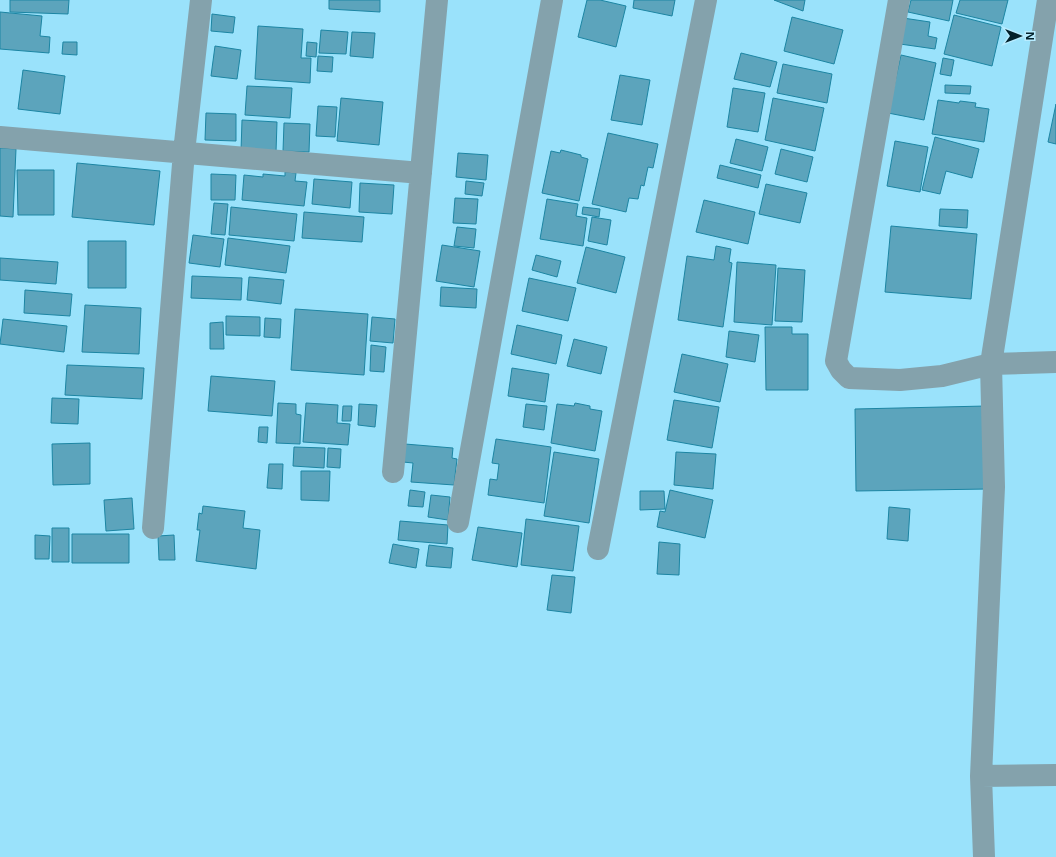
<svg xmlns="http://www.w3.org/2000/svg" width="1056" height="857" font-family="'Noto Sans',sans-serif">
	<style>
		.building { fill: #5ca4bc; stroke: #1c85a3 }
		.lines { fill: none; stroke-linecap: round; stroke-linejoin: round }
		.street { stroke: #84a2ac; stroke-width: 22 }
	</style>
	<rect width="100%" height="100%" fill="#9ae2fb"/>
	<path class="building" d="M 10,0 L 69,0 L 68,14 L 10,12 Z
		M 329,0 L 380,0 L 380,12 L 329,9 Z
		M 587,0 L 600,0 L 626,6 L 616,47 L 578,37 Z
		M 634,0 L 675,0 L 672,16 L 633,8 Z
		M 774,0 L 805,0 L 803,11 Z
		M 911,0 L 953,0 L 949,21 L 908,12 Z
		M 960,0 L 1008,0 L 1002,24 L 956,13 Z
		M 0,12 L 42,16 L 40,36 L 50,37 L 49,53 L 0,49 Z
		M 212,14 L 235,17 L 233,33 L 211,31 Z
		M 954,15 L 1001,27 L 992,66 L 944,54 Z
		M 792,17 L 843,30 L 834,64 L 784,51 Z
		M 903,18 L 930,22 L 928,36 L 937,38 L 935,49 L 900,44 Z
		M 258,26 L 303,29 L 301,58 L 311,58 L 310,83 L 255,79 Z
		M 321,30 L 348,32 L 346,54 L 319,53 Z
		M 352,32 L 375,33 L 373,58 L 350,56 Z
		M 63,42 L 77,42 L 77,55 L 62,54 Z
		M 307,42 L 317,43 L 316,57 L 306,56 Z
		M 215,46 L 241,50 L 237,79 L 211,76 Z
		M 741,53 L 777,62 L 770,87 L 734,79 Z
		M 901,55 L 936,63 L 924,120 L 888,113 Z
		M 318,56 L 333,57 L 332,72 L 317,71 Z
		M 943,58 L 954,60 L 951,76 L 940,74 Z
		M 783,64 L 832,74 L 827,103 L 777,93 Z
		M 23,70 L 65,76 L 60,114 L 18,109 Z
		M 620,75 L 650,80 L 642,125 L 611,120 Z
		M 945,85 L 971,86 L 970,94 L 945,93 Z
		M 247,86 L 292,88 L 290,118 L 245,115 Z
		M 733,88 L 765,93 L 758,132 L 727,127 Z
		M 341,98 L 383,102 L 379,145 L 337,141 Z
		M 773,98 L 824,108 L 815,151 L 765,140 Z
		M 938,100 L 959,103 L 960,101 L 976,103 L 975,107 L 989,109 L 984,142 L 932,134 Z
		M 1056,104 L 1056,144 L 1048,142 Z
		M 318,106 L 337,107 L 335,137 L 316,136 Z
		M 206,113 L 236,114 L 236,141 L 205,140 Z
		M 242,120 L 277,122 L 276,152 L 241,151 Z
		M 284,123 L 310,124 L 309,152 L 283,151 Z
		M 608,133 L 658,144 L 653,168 L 648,167 L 644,186 L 641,185 L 638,199 L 629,198 L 626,212 L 592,204 Z
		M 935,137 L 979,149 L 972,178 L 946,171 L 940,194 L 922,190 Z
		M 736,139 L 768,147 L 762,171 L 730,163 Z
		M 895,141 L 928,147 L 920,192 L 887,186 Z
		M 0,148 L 16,149 L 13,217 L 0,216 Z
		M 781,149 L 813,157 L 807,182 L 775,174 Z
		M 561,150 L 581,155 L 581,157 L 588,159 L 579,201 L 542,193 L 551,151 L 560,153 Z
		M 458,153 L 488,155 L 486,180 L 456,177 Z
		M 77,163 L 160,171 L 154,225 L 72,217 Z
		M 720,165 L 761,175 L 758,188 L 717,178 Z
		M 17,170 L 54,170 L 54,215 L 18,215 Z
		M 285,172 L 296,173 L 295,181 L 307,182 L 304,206 L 242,200 L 244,175 L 263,177 L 263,174 L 285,176 Z
		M 211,174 L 236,175 L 235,200 L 211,200 Z
		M 314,179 L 352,182 L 350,208 L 312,204 Z
		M 466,181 L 484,183 L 482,196 L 465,194 Z
		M 360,183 L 394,185 L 392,214 L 359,212 Z
		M 766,184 L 807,193 L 800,223 L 759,214 Z
		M 455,198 L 478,199 L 476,224 L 453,223 Z
		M 547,199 L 578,204 L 576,216 L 587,218 L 583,246 L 540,239 Z
		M 704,200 L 755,212 L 748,244 L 696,232 Z
		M 214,203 L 228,204 L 225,235 L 211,234 Z
		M 231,207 L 297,214 L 294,241 L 229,235 Z
		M 583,207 L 600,209 L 599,217 L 582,214 Z
		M 940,209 L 968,210 L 967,228 L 939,226 Z
		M 304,212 L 364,217 L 362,242 L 302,238 Z
		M 592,217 L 611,220 L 607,245 L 588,241 Z
		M 891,226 L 977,234 L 971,299 L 885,292 Z
		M 457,227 L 476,229 L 474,248 L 454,246 Z
		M 193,235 L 224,239 L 220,267 L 189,263 Z
		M 228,238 L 290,246 L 286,273 L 225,265 Z
		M 88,241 L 126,241 L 126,288 L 88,288 Z
		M 442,245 L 480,251 L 474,287 L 436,281 Z
		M 716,246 L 731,249 L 729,262 L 732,263 L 723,327 L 678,320 L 687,256 L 714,260 Z
		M 586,247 L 625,257 L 616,293 L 577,283 Z
		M 536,255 L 561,261 L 557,277 L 532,270 Z
		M 0,258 L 58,262 L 56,284 L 0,280 Z
		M 737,262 L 776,265 L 772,325 L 734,322 Z
		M 778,268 L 805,270 L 802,322 L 775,321 Z
		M 192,276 L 242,278 L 241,300 L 191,298 Z
		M 249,277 L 284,280 L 281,304 L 247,300 Z
		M 529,278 L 576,288 L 568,321 L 522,311 Z
		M 441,287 L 477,289 L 476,308 L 440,306 Z
		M 25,290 L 72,294 L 70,316 L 24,313 Z
		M 85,305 L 141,308 L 139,354 L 82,352 Z
		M 295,309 L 368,314 L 364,375 L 291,370 Z
		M 226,316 L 260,317 L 260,336 L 226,335 Z
		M 372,317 L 395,319 L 393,343 L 370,341 Z
		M 265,318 L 281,319 L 280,338 L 264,337 Z
		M 3,319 L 67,326 L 64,352 L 0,344 Z
		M 223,322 L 224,349 L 210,349 L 210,323 Z
		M 517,325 L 562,335 L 556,364 L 511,354 Z
		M 765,327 L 792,327 L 792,334 L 808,334 L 808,390 L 766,390 Z
		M 729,331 L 759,335 L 755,362 L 726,357 Z
		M 574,339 L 607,347 L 601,374 L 567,366 Z
		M 371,345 L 386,347 L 384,372 L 370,371 Z
		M 682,354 L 728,364 L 720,402 L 674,392 Z
		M 67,365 L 144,368 L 142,399 L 65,395 Z
		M 512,368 L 549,374 L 545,402 L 508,396 Z
		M 211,376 L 275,381 L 272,416 L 208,411 Z
		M 52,398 L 79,399 L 78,424 L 51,423 Z
		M 674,400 L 719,407 L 712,448 L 667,440 Z
		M 278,403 L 296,404 L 296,414 L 301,415 L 300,444 L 276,443 Z
		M 306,403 L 338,405 L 337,423 L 350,424 L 348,445 L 303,442 Z
		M 575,403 L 590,406 L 590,409 L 602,411 L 595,451 L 551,443 L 557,404 L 574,406 Z
		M 359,404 L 377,405 L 375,427 L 358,425 Z
		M 526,404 L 547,406 L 544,430 L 523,427 Z
		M 343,406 L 352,406 L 351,421 L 342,421 Z
		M 986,406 L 988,489 L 856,491 L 855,409 Z
		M 259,427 L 268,427 L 267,443 L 258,442 Z
		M 496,439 L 551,447 L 544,503 L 488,495 L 490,479 L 497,480 L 499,464 L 492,463 Z
		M 90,443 L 90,484 L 53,485 L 52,444 Z
		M 405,444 L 453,448 L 452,458 L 457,459 L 454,485 L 411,482 L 413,463 L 403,462 Z
		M 294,447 L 325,448 L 324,468 L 293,466 Z
		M 328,448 L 341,449 L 340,468 L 327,467 Z
		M 554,452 L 599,459 L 589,523 L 544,516 Z
		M 676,452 L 716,454 L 713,489 L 674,485 Z
		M 269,464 L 283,464 L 282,489 L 267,488 Z
		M 301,471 L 330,471 L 329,501 L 301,500 Z
		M 410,490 L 425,492 L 423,507 L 408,506 Z
		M 670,490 L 713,500 L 705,538 L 657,527 L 660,511 L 665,512 Z
		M 640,491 L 664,491 L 665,509 L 640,510 Z
		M 431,495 L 450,497 L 448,520 L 428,517 Z
		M 132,498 L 134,529 L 106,531 L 104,500 Z
		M 203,506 L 245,511 L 243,528 L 260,530 L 256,569 L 196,561 L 200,530 L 197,530 L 199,513 L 202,514 Z
		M 889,507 L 910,509 L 908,541 L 887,539 Z
		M 526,519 L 579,526 L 573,571 L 521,565 Z
		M 400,521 L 448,525 L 447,544 L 398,540 Z
		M 478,527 L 522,533 L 517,567 L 472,560 Z
		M 52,528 L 69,528 L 69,562 L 52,562 Z
		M 72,534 L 129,534 L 129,563 L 72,563 Z
		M 35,535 L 50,536 L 49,559 L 35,559 Z
		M 174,535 L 175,560 L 159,560 L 158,536 Z
		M 659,542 L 680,544 L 679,575 L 657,574 Z
		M 393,544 L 419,549 L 416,568 L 389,563 Z
		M 429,545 L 453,548 L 451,568 L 426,566 Z
		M 552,575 L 575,577 L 571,613 L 547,610 Z"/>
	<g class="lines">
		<path class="street" d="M 899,0 L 836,361 L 841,370 L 849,378 L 900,380 L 942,376 L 991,364 L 1048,0
			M 0,137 L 421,173
			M 393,472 L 437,0
			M 458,522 L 552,0
			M 153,528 L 184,152 L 201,0
			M 598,549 L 706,0
			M 981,776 L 1056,775
			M 984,857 L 981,776 L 994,487 L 991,364 L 1056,362"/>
	</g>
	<g transform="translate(1020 36) rotate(90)" stroke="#b8ecff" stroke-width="3" paint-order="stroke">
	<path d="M0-3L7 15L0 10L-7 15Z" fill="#03212b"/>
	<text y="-6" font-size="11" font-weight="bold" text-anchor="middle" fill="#03212b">N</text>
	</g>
</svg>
